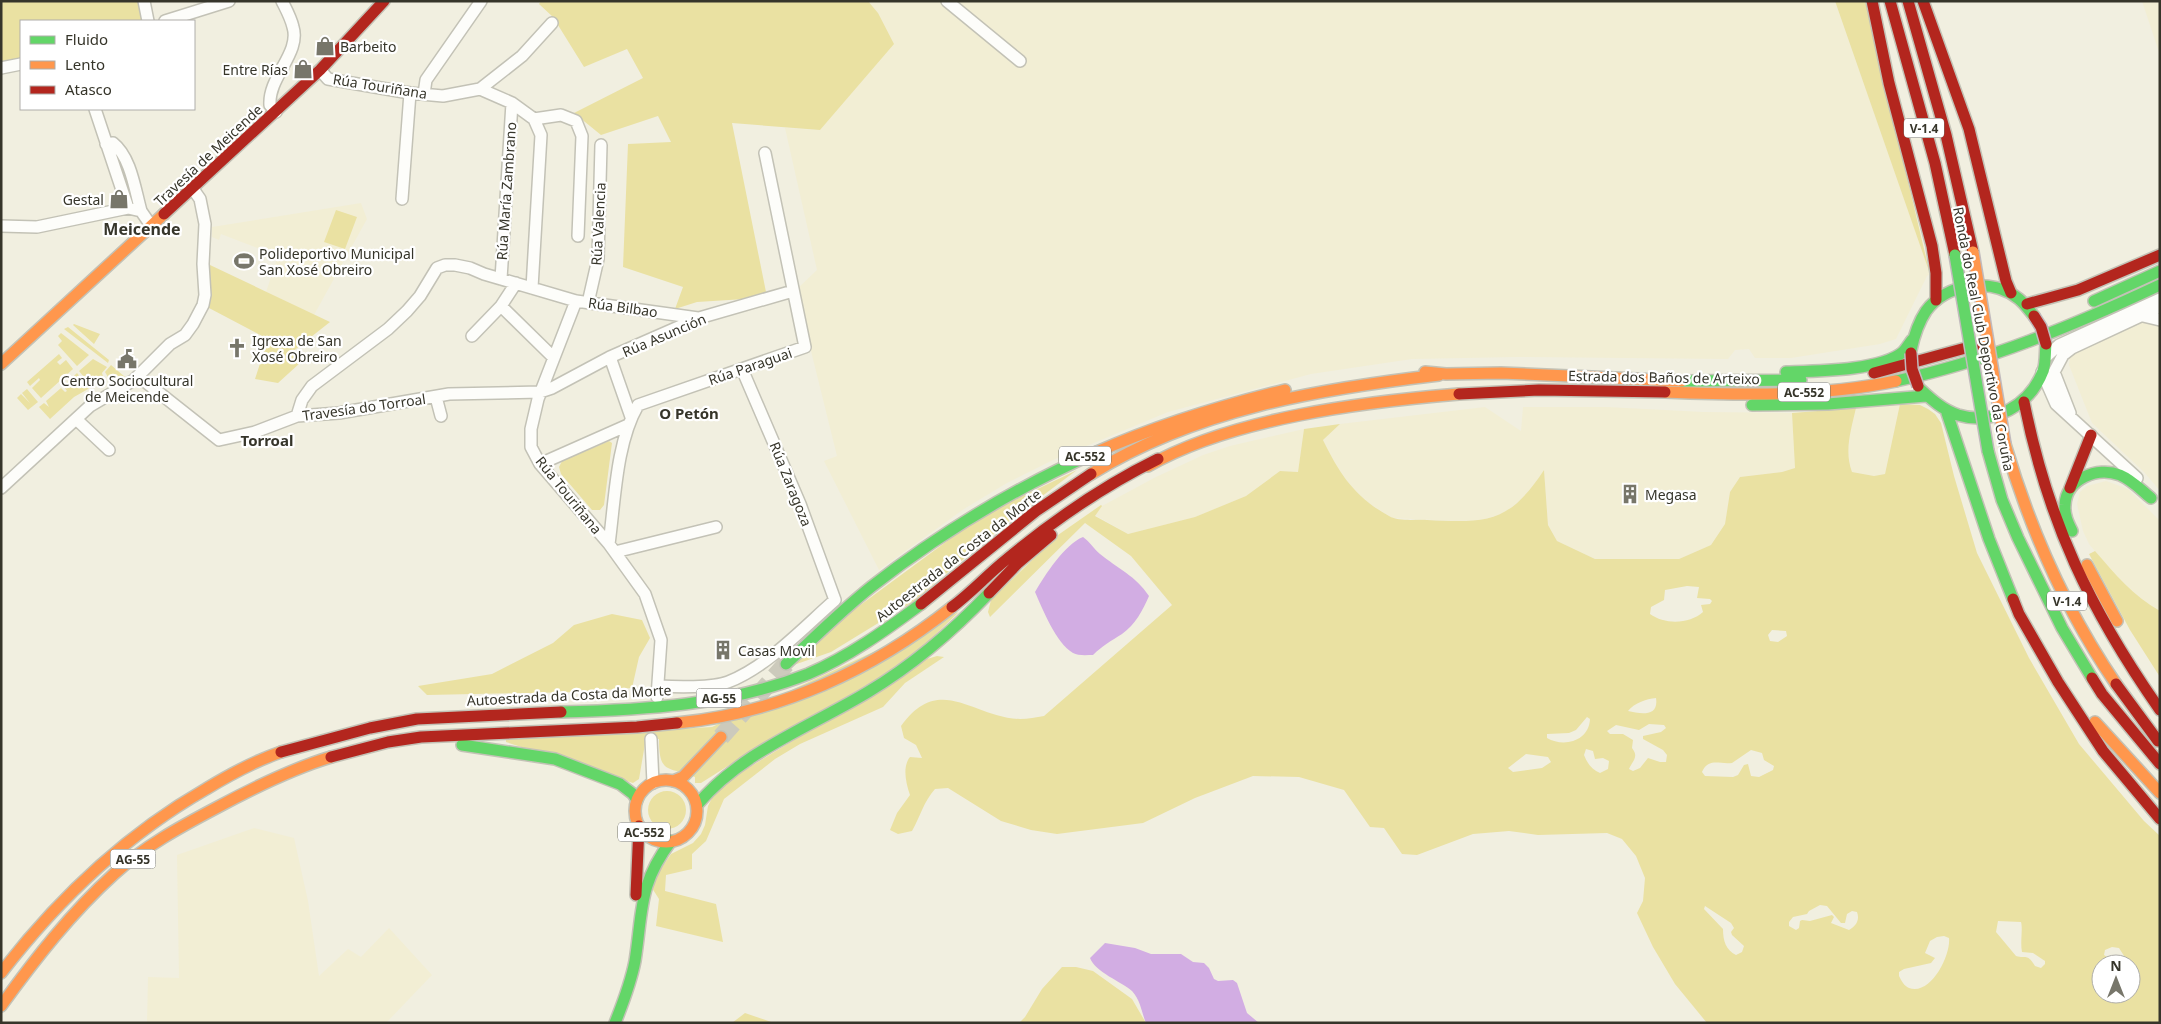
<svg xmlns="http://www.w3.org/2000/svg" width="2161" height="1024" font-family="'Noto Sans',sans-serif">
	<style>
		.built { fill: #f2eed4 }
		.green { fill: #eae1a2; fill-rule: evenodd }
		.water { fill: #d2ade3 }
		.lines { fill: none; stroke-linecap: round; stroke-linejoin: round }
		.primary-tunnel { stroke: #cccabc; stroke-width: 18; stroke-dasharray: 18 9; stroke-linecap: butt }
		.street-casing { stroke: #c3c2b6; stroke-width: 14 }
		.fast-casing { stroke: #c3c2b6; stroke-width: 14 }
		.slow-casing { stroke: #c3c2b6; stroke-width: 14 }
		.jam-casing { stroke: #c3c2b6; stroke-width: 14 }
		.street { stroke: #fdfdfa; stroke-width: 11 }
		.fast { stroke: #63d668; stroke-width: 11 }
		.slow { stroke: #ff974d; stroke-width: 11 }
		.jam { stroke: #b3261e; stroke-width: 11 }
		.fast-bridge-casing { stroke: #c1babc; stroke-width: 14; stroke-linecap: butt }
		.slow-bridge-casing { stroke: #c1babc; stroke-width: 14; stroke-linecap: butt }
		.jam-bridge-casing { stroke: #c1babc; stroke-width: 14; stroke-linecap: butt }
		.fast-bridge { stroke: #63d668; stroke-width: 11 }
		.slow-bridge { stroke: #ff974d; stroke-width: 11 }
		.jam-bridge { stroke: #b3261e; stroke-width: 11 }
		.labels { text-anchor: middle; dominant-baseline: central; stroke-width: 4.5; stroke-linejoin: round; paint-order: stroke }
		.shield { fill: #fff; stroke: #72726a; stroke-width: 1 }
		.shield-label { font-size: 12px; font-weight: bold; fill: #36352a }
		.poi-label { font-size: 14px; fill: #36352a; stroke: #fff; text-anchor: start }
		.street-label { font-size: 14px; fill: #36352a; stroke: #fff }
		.neighbourhood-label { font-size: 15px; font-weight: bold; fill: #36352a; stroke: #fff }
		.quarter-label { font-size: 16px; font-weight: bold; fill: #36352a; stroke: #fff }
	</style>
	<rect width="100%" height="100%" fill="#f1efe0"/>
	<path class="built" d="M 868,1 L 1835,1 L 1930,274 L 1927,276 L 1896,339 L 1880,344 L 1791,358 L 1755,358 L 1749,349 L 1735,350 L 1728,359 L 1517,357 L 1412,359 L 1311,374 L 1168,412 L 1053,460 L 1007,483 L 964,509 L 879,570 L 824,461 L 837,456 L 811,351 L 798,288 L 817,270 L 785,128 L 820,130 L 878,13 Z
		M 2142,1 L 2160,1 L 2160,55 Z
		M 361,203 L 367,219 L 314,315 L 266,292 L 278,256 L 221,234 L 219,240 L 212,237 L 212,227 Z
		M 2149,321 L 2158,324 L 2160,327 L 2160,491 L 2144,472 L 2092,423 L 2069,365 L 2070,356 L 2076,350 L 2139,322 Z
		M 1900,404 L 1885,474 L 1874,476 L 1852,472 L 1847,460 L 1849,436 L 1856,408 Z
		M 1485,407 L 1521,431 L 1523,407 L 1607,407 L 1703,412 L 1792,413 L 1795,468 L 1782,472 L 1740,477 L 1730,492 L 1725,524 L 1711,545 L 1679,559 L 1595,559 L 1557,541 L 1548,525 L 1544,470 L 1529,492 L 1505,513 L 1474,522 L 1392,518 L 1358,496 L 1333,462 L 1323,440 L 1340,424 Z
		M 1304,429 L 1298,472 L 1280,471 L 1246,496 L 1195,517 L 1128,534 L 1095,515 L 1102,506 L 1154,478 L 1203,455 L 1230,446 Z
		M 2106,481 L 2128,489 L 2160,521 L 2160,611 L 2144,603 L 2124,586 L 2089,544 L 2083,531 L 2077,504 L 2080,492 L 2087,486 Z
		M 254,828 L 294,838 L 308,901 L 319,976 L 348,949 L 361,957 L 389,928 L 432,975 L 386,1023 L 147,1023 L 148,977 L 179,978 L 177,855 Z"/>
	<path class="green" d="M 1,1 L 138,1 L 143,21 L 21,21 L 21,59 L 1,63 Z
		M 541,1 L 868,1 L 878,13 L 894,44 L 820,130 L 732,123 L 766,292 L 745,299 L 697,302 L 675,309 L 683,287 L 623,267 L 628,144 L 671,142 L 658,116 L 601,135 L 574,113 L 643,78 L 627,49 L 584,67 L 553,17 L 539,4 Z
		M 1835,1 L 1865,1 L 1930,274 Z
		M 336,210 L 357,217 L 345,249 L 324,242 Z
		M 210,265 L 330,322 L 292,352 L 300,363 L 278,383 L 255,379 L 268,339 L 209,308 Z
		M 74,324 L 100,334 L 94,344 L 73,325 Z
		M 68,327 L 109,360 L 108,363 L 64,329 Z
		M 61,333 L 89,355 L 77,366 L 58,345 L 62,341 L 58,336 Z
		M 59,354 L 62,358 L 57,362 L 60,365 L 66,360 L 73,369 L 41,398 L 32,388 L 40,380 L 39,378 L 30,386 L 27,382 Z
		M 93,359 L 107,367 L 102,373 L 104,380 L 74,397 L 50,419 L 39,407 L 44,403 L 49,407 L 46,401 L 61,388 L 65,392 L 67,391 L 63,386 L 77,373 L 81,378 L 83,376 L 79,371 Z
		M 111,365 L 125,377 L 112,384 L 105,372 Z
		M 27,389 L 38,402 L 28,410 L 17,398 L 21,394 L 30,403 L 22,393 Z
		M 1900,404 L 1920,405 L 1928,409 L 1935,414 L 1941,423 L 1954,476 L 1977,553 L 2029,658 L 2079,744 L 2144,821 L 2160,836 L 2160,1023 L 1707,1023 L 1675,984 L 1653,947 L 1637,913 L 1643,901 L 1645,878 L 1636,856 L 1622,839 L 1607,833 L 1538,835 L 1509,831 L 1473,834 L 1417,855 L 1402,854 L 1384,828 L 1370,827 L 1344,790 L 1299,777 L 1253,776 L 1195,798 L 1143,823 L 1057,834 L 1031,830 L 1001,821 L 948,788 L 935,789 C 924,801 920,817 912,831 L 898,834 L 890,830 L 897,813 L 910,795 C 906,783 902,767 910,757 L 922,758 L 916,745 L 904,738 L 901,726 C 940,672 973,718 1020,719 C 1028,719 1036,717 1044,716 L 1172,605 L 1131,556 L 1085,523 L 990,617 L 988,612 L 991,600 L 1058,535 L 1101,505 L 1102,506 L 1095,516 L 1128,534 L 1195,517 L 1246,496 L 1280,471 L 1298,472 L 1304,429 L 1340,424 L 1323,440 C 1340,475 1355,497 1389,516 C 1399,522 1417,519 1427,520 C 1488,523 1509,523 1544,470 L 1548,525 L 1557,541 L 1595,559 L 1679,559 L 1711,545 L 1725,524 L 1730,492 L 1740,477 L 1782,472 L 1795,468 L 1792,413 L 1856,408 C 1851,430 1844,451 1852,472 L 1874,476 L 1885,474 ZM 1687,586 L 1699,587 L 1697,598 L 1710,599 L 1712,601 L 1710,604 L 1701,605 L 1703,612 C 1690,624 1665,625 1650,614 L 1651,607 L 1664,600 L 1665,590 ZM 1772,630 L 1786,631 L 1787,636 L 1778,642 L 1770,641 L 1768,635 ZM 1656,698 C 1659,717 1641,714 1628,711 C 1634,703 1646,699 1656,698 ZM 1587,717 L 1590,719 C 1589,741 1564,748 1547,738 L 1547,734 L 1569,733 L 1576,730 ZM 1649,724 L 1664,725 L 1666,728 L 1661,732 L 1643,736 L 1643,739 L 1663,750 L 1667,755 L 1666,762 L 1660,762 L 1648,758 L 1640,768 L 1633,771 L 1629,769 C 1633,760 1639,757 1632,748 L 1633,740 L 1623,734 L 1610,734 L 1607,731 L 1616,725 L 1639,730 ZM 1586,749 L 1593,751 L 1595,759 L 1603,758 L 1609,761 L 1608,769 L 1600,773 C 1592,770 1587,763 1584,755 ZM 1751,750 L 1762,753 L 1764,760 L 1774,766 L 1773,770 L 1759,777 L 1751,776 L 1748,764 L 1744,765 L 1738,775 L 1733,777 L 1705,776 L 1702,772 C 1709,757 1720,765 1732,763 ZM 1526,754 L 1548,757 L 1551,762 L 1542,768 L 1513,772 L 1508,768 ZM 1820,905 L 1827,906 L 1841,923 L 1845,923 L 1847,914 L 1852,911 L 1857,912 C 1860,920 1856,926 1849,930 L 1831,923 L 1834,917 L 1832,915 L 1810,921 L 1802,920 L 1800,921 L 1799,928 L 1796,930 L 1789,926 L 1789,922 L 1793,917 L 1807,914 L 1809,911 ZM 1705,906 L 1731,923 L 1734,928 L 1731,932 L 1732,935 L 1744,946 L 1742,952 L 1736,955 C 1726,950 1723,941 1723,929 L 1704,909 ZM 1998,921 L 2021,922 C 2023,929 2020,942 2022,952 L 2033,953 L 2045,961 L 2045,964 L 2041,968 L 2035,966 C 2027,953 2027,959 2016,956 L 1996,932 ZM 1944,936 L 1949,938 C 1951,955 1931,996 1909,988 C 1904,986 1901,980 1899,976 L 1899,972 L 1904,969 L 1931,963 L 1935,958 L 1925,953 L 1930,941 L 1937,937 ZM 2112,947 L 2119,948 L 2128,962 L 2140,973 L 2138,978 L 2131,977 L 2131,994 L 2101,994 L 2101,964 L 2119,964 L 2104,955 L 2105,950 Z
		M 609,441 L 612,443 L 604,505 L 600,510 L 592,510 L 561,474 L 559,467 L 562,461 Z
		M 1077,470 L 1014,517 L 911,603 L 831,652 L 788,667 L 836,623 L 981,516 Z
		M 2095,551 C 2115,574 2133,596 2160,611 L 2160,677 L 2130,630 L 2089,554 Z
		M 959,612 L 908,661 L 731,764 L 701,783 L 695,783 L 695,777 C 668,766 659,775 659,739 L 646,738 L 639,779 L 633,783 L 506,742 L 506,739 L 712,727 Z
		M 612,614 L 642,620 L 650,638 L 639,657 L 632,688 L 578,692 L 427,695 L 418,686 L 492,674 L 553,643 L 574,625 Z
		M 937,656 L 944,657 L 905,683 L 883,707 L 800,744 L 775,759 L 724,799 L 706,841 L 692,854 L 692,869 L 666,875 L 665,891 L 716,904 L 723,942 L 656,926 L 659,899 L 650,885 L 671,854 L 693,843 L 701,834 L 705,825 L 708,806 L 713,796 L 735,776 L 927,659 Z
		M648 810a19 19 0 1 1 38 0a19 19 0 1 1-38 0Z
		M 1062,967 L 1076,967 L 1093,971 L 1132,999 L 1146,1023 L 1019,1023 L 1025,1017 L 1042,989 Z
		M 745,1013 L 774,1023 L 732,1023 Z"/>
	<path class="water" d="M 1083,537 C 1090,542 1094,549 1100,554 C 1117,568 1136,576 1149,596 C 1143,610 1135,625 1122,634 C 1111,641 1102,646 1093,655 C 1087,655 1078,656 1073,653 C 1056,643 1043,610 1035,592 C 1045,575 1065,544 1083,537 Z
		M 1105,943 L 1135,948 L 1151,954 L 1181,954 L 1193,962 L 1204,963 L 1209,968 L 1214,979 L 1218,981 L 1233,980 L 1237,983 L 1247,1013 L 1259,1023 L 1146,1023 C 1141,1011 1141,1001 1132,991 C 1122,982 1095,972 1090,958 Z"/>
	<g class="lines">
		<path class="primary-tunnel" d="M 721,737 L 786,664"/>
		<defs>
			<path id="street" d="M 144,1 L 148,21
				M 947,1 L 1020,61
				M 165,21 L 229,1
				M 1,68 L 21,64
				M 320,70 L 328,79 L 410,93 L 443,96 L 480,89 L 512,103 L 534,119 L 541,135 L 532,288
				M 480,89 L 522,56 L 552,23
				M 424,94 L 426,80 L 481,1
				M 95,109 L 128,208
				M 276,112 L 270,105 C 268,77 301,53 293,27 C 291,18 286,9 282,1
				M 534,119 L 561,115 L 576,121 L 582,136 L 578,236
				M 106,144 L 113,143 C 131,157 135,190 141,211
				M 402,199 L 410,93
				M 1,226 L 37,227 L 128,208 L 141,211 L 152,227
				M 501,279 L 512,103
				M 576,301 L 538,399 L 531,429 L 531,447 L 540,464 L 609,544 L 645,594 L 661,640 L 657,697
				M 588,303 L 598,259 L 601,145
				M 501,306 L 553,357
				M 2143,316 L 2160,320
				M 472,336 L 501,306 L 516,283
				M 2047,356 L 2059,345 L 2160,299
				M 610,357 L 631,417
				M 2042,372 L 2056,404 L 2137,478
				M 138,376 L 219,440 L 255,432 L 297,416 L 339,413 L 449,394 L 540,392 L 552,388 L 610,357 L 699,318 L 793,291
				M 436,397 L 441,416
				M 2070,413 L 2054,372 L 2063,355 L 2072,348 L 2160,307
				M 297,416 L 302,400 L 312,386 L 388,329 L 407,311 L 420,296 L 437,268 L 445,265 L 455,265 L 470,268 L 484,274 L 576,301 L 698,318
				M 76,419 L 109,450
				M 540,464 L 628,425
				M 1,488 L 90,406 L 134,380 L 170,344 L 185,335 L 193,324 L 203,305 L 205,295 L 203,264 L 205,224 L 200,199 L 193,189
				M 609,544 C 615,500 616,443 638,405 L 805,347 L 765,153
				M 615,552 L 716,527
				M 659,686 C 675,687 713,688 728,682 C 767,667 803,628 835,600 L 800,504 L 742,369
				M 651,739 L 653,783"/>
			<path id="fast" d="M 2094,301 L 2160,271
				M 1911,350 C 1914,336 1918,323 1926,311 C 1946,283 1992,277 2019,299 C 2024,303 2029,310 2034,316
				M 1786,372 C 1815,371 1881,371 1903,352 C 1906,349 1909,344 1912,340
				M 1682,381 L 1801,380
				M 1896,381 C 1988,361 2075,325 2160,285
				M 1920,389 C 1932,400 1943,410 1958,415 C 1994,426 2030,405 2043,371 C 2046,363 2045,353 2046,344
				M 1752,405 L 1828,404 L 1926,396
				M 1947,413 L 1989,539 L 2013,599
				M 1988,451 L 2002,500 L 2018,538 L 2062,628 L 2092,678
				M 2072,531 C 2068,523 2064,515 2065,505 C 2066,479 2097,466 2120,475 C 2132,480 2141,490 2151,498
				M 786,664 C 814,638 841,611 871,587 C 940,533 1017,487 1097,452
				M 561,712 C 644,710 730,705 808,674 C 848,657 886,630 921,604
				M 462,745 L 555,759 L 620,784 L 633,794 L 637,800
				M 697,805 C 741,752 810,727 868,692 C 913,665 952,632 989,593
				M 615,1023 C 623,1003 631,982 635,961 C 643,910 638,885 671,841"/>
			<path id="slow" d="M 1,364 L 164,214
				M 1425,372 L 1446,374 L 1501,373 L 1682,381
				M 1665,392 C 1742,395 1820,397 1896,381
				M 2005,444 C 2030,529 2066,611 2116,684
				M 1097,452 C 1158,425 1220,406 1285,390
				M 1148,466 C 1232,418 1363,402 1459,394
				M 1091,474 C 1196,409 1319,389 1439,375
				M 2087,565 L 2117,621
				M 2095,722 L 2160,793
				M 677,723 C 779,713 873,670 952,607
				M635 811a31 31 0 1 1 62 0a31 31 0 1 1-62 0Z
				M 673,781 L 683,777 L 721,737
				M 1,973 C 58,899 124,836 206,789 C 229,775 255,761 281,752
				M 1,1006 C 35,959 71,913 114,874 C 145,846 180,827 216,808 C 253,788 291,769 331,757"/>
			<path id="jam" d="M 1872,1 L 1889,83 L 1932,246 L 1936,273 L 1936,300
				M 1890,1 L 1935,163 L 1955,255
				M 1908,1 L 1946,135 L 1973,252
				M 1923,1 L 1969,129 L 2006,281 L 2011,293
				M 164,214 L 320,70 L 384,1
				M 2027,304 L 2078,290 L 2160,255
				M 1874,373 L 1984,343
				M 1459,394 L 1539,390 L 1665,392
				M 2024,402 C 2048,522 2090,610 2160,710
				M 2070,488 L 2091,435
				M 989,593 L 1018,563 L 1051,535
				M 2013,599 L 2019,614 L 2058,682 L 2103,751 L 2160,819
				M 921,604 L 1036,511 L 1091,474
				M 952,607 C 972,592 988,574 1007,559 C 1054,520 1103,486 1158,459
				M 2092,678 L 2102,694 L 2160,764
				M 2116,684 L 2158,741
				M 281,752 L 370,728 L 417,719 L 561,712
				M 331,757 L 388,742 L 421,737 L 637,727 L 677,723
				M 636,895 L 639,826"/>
		</defs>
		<use href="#street" class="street-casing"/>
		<use href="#fast" class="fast-casing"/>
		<use href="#slow" class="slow-casing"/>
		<use href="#jam" class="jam-casing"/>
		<use href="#street" class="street"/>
		<use href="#fast" class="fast"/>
		<use href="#slow" class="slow"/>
		<use href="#jam" class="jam"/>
		<defs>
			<path id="fast-bridge" d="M 1955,255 L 1988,451"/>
			<path id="slow-bridge" d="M 1973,252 L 2005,444"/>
			<path id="jam-bridge" d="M 2034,316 L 2041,327 L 2046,344
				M 1911,353 L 1912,369 L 1918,386"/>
		</defs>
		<use href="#fast-bridge" class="fast-bridge-casing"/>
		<use href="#slow-bridge" class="slow-bridge-casing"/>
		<use href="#jam-bridge" class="jam-bridge-casing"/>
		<use href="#fast-bridge" class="fast-bridge"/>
		<use href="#slow-bridge" class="slow-bridge"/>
		<use href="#jam-bridge" class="jam-bridge"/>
	</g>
	<defs>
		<symbol id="shop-bare" viewBox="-9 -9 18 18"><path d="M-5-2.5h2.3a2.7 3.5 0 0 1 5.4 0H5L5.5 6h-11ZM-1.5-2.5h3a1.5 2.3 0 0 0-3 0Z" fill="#77766a" stroke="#fff" stroke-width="2.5" paint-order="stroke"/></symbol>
		<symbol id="stadium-bare" viewBox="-9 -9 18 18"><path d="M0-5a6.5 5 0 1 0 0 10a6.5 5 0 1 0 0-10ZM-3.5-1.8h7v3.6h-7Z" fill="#77766a" stroke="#fff" stroke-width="2.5" paint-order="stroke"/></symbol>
		<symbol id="church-bare" viewBox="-9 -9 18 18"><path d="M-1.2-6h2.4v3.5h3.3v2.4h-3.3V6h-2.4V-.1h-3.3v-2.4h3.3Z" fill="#77766a" stroke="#fff" stroke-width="2.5" paint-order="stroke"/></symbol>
		<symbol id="civic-bare" viewBox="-9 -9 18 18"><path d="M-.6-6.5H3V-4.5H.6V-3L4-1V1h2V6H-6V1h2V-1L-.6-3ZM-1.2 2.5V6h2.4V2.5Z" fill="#77766a" stroke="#fff" stroke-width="2.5" paint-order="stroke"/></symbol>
		<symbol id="building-bare" viewBox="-9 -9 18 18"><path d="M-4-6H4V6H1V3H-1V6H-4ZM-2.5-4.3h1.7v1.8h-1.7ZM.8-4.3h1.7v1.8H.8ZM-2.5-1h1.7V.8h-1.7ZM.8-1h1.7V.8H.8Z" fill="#77766a" stroke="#fff" stroke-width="2.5" paint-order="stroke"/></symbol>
	</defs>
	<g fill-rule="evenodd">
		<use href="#shop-bare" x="311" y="32" width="28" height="28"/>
		<use href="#shop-bare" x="289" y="55" width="28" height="28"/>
		<use href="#shop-bare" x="105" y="185" width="28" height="28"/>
		<use href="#stadium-bare" x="230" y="247" width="28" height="28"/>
		<use href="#church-bare" x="223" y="334" width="28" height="28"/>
		<use href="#civic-bare" x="113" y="345" width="28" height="28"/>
		<use href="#building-bare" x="1616" y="480" width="28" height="28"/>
		<use href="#building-bare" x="709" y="636" width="28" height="28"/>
	</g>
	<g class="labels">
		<g class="shield">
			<rect x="1904" y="118.5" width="40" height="19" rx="4"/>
			<rect x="1778" y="382.5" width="52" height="19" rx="4"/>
			<rect x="1059" y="446.5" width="52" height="19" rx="4"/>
			<rect x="2047" y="591.5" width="40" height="19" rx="4"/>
			<rect x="696.5" y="688.5" width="45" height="19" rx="4"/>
			<rect x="618" y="822.5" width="52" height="19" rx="4"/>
			<rect x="110.5" y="849.5" width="45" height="19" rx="4"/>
		</g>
		<g class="shield-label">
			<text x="1924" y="128">V-1.4</text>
			<text x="1804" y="392">AC-552</text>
			<text x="1085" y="456">AC-552</text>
			<text x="2067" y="601">V-1.4</text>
			<text x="719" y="698">AG-55</text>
			<text x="644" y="832">AC-552</text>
			<text x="133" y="859">AG-55</text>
		</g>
		<g class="poi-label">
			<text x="340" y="46">Barbeito</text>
			<text x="288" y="69" text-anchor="end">Entre Rías</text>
			<text x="104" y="199" text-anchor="end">Gestal</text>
			<text x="259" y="253">Polideportivo Municipal<tspan x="259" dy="16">San Xosé Obreiro</tspan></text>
			<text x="252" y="340">Igrexa de San<tspan x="252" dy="16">Xosé Obreiro</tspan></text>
			<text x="127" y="380" text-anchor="middle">Centro Sociocultural<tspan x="127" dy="16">de Meicende</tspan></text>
			<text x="1645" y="494">Megasa</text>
			<text x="738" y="650">Casas Movil</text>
		</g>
		<g class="street-label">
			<text transform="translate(380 86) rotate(9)">Rúa Touriñana</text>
			<text transform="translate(208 155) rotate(-43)">Travesía de Meicende</text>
			<text transform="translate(506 191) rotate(-86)">Rúa María Zambrano</text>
			<text transform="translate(598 224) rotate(-87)">Rúa Valencia</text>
			<text transform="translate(623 307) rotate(8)">Rúa Bilbao</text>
			<text transform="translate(664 335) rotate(-23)">Rúa Asunción</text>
			<text transform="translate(1984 339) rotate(79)">Ronda do Real Club Deportivo da Coruña</text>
			<text transform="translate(750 366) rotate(-19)">Rúa Paraguai</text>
			<text transform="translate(1664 377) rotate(1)">Estrada dos Baños de Arteixo</text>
			<text transform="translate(364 407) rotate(-8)">Travesía do Torroal</text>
			<text transform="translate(791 484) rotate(68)">Rúa Zaragoza</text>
			<text transform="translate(569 495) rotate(51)">Rúa Touriñana</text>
			<text transform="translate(958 555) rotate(-38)">Autoestrada da Costa da Morte</text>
			<text transform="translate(569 695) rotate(-3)">Autoestrada da Costa da Morte</text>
		</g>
		<g class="neighbourhood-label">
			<text x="689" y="413">O Petón</text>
			<text x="267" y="440">Torroal</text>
		</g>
		<g class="quarter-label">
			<text x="142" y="229">Meicende</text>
		</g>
	</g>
	<rect width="2161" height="1024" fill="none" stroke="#36352a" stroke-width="5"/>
	<rect x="20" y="20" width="175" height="90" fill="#ffffff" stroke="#afaeaa"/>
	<rect x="30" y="36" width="25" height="8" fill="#63d668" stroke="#afaeaa"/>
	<text x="65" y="45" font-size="15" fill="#36352a">Fluido</text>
	<rect x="30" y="61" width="25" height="8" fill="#ff974d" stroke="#afaeaa"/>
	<text x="65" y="70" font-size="15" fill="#36352a">Lento</text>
	<rect x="30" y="86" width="25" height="8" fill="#b3261e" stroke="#afaeaa"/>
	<text x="65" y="95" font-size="15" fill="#36352a">Atasco</text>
	<g transform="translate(2116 979)"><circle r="24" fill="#ffffff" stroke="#afaeaa"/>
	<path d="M0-4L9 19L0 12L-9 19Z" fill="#77766a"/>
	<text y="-8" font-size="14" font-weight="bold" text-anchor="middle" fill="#36352a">N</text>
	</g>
</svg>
